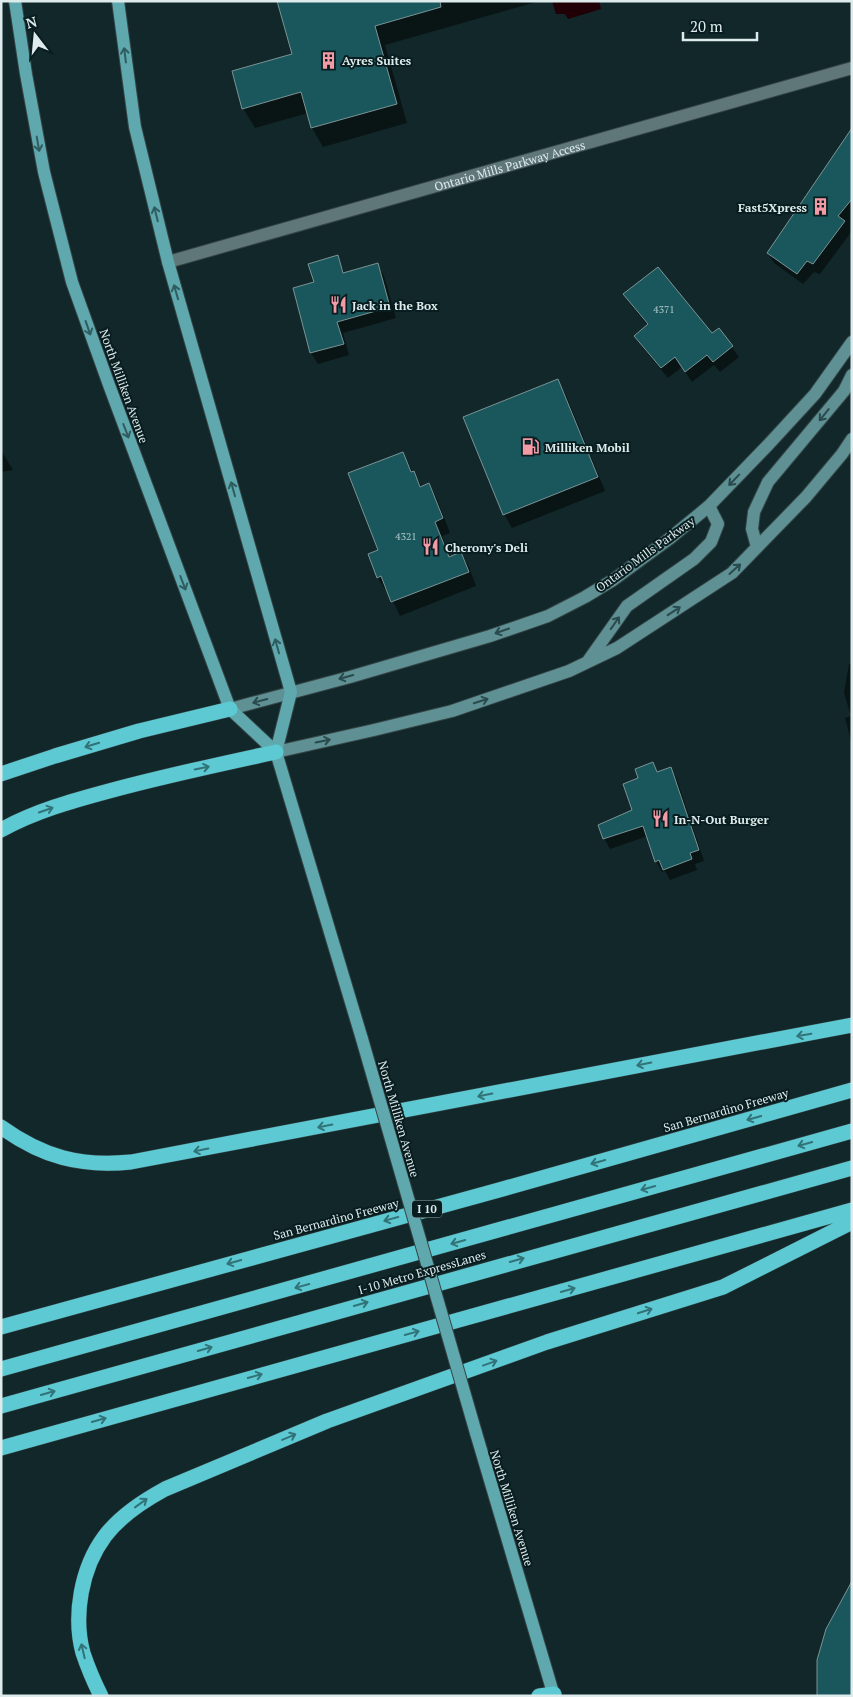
<svg xmlns="http://www.w3.org/2000/svg" width="853" height="1697" font-family="'PT Serif',serif">
	<style>
		.water { fill: #200006 }
		.shadow { fill: #0007 }
		.building { fill: #1a575c; stroke: #7b9395 }
		.lines { fill: none; stroke-linecap: round; stroke-linejoin: round }
		.minor-casing { stroke: #354446; stroke-width: 14 }
		.secondary-casing { stroke: #354446; stroke-width: 14 }
		.primary-casing { stroke: #354446; stroke-width: 14 }
		.motorway-casing { stroke: #354446; stroke-width: 16 }
		.minor { stroke: #5f7779; stroke-width: 12 }
		.secondary { stroke: #5e9094; stroke-width: 12 }
		.primary { stroke: #5ea8ae; stroke-width: 12 }
		.motorway { stroke: #5dc9d2; stroke-width: 15 }
		.primary-bridge-casing { stroke: #354446; stroke-width: 14; stroke-linecap: butt }
		.primary-bridge { stroke: #5ea8ae; stroke-width: 12 }
		.oneway { stroke: #2f5c5f }
		.oneway2 { stroke: #2a4b4e }
		.oneway3 { stroke: #327378 }
		.labels { text-anchor: middle; dominant-baseline: central; stroke-width: 4; stroke-linejoin: round; paint-order: stroke }
		.number-label { font-size: 10px; fill: #adc6c8 }
		.shield { fill: #081d1f; stroke: #9eadae; stroke-width: 1 }
		.shield-label { font-size: 11px; font-weight: bold; fill: #deebec }
		.poi-label { font-size: 12px; font-weight: bold; fill: #deebec; stroke: #081d1f; text-anchor: start }
		.street-label { font-size: 12px; fill: #deebec; stroke: #081d1f }
	</style>
	<rect width="100%" height="100%" fill="#112729"/>
	<path class="water" d="M 552,1 L 599,1 L 601,9 L 568,19 L 565,14 L 556,14 Z"/>
	<path class="shadow" d="M 278,1 L 540,1 L 385,45 L 407,123 L 323,147 L 312,128 L 308,113 L 255,128 L 243,108 L 293,55 Z
		M 852,150 L 852,231 L 820,274 L 814,272 L 803,284 L 774,263 L 768,253 Z
		M 337,257 L 345,274 L 378,265 L 384,276 L 396,318 L 343,333 L 349,355 L 318,364 L 311,353 L 295,289 L 315,283 Z
		M 625,294 L 712,335 L 718,329 L 739,357 L 720,372 L 714,365 L 692,382 L 682,367 L 668,378 L 642,347 L 636,336 L 648,326 L 631,305 Z
		M 558,381 L 566,395 L 605,491 L 512,528 L 504,514 Z
		M 1,450 L 13,470 L 1,472 Z
		M 402,453 L 422,487 L 429,485 L 437,499 L 450,533 L 442,536 L 450,557 L 461,553 L 469,567 L 476,586 L 400,616 L 388,591 L 386,591 L 378,578 L 369,555 L 380,551 Z
		M 852,663 L 852,744 L 845,718 L 851,716 L 844,693 L 849,664 Z
		M 652,764 L 658,773 L 671,769 L 677,780 L 704,861 L 695,864 L 697,870 L 670,880 L 665,871 L 662,872 L 656,861 L 648,836 L 610,849 L 604,838 L 634,811 L 640,779 Z"/>
	<path class="building" d="M 277,1 L 440,1 L 441,7 L 375,26 L 397,104 L 311,128 L 301,92 L 242,109 L 232,71 L 292,54 Z
		M 852,128 L 852,199 L 838,216 L 845,221 L 813,264 L 807,261 L 797,274 L 767,253 Z
		M 338,255 L 343,273 L 378,263 L 390,307 L 337,322 L 344,344 L 310,353 L 293,288 L 314,282 L 308,264 Z
		M 658,267 L 712,333 L 719,328 L 733,346 L 713,362 L 707,355 L 685,372 L 675,357 L 661,368 L 634,336 L 648,324 L 623,294 Z
		M 558,379 L 598,477 L 503,515 L 463,417 Z
		M 403,452 L 411,472 L 414,471 L 420,487 L 429,483 L 443,518 L 435,522 L 449,557 L 461,552 L 469,572 L 391,602 L 381,576 L 377,578 L 368,554 L 378,550 L 348,473 Z
		M 653,762 L 657,772 L 671,767 L 699,850 L 690,853 L 692,859 L 663,870 L 659,860 L 655,862 L 643,826 L 603,839 L 598,825 L 632,810 L 623,784 L 638,778 L 635,769 Z
		M 852,1581 L 852,1696 L 817,1696 L 817,1660 L 826,1629 Z"/>
	<g class="lines">
		<defs>
			<g id="minor">
				<path id="s1" d="M 168,262 L 852,68"/>
			</g>
			<path id="secondary" d="M 757,547 L 752,529 L 754,512 L 768,482 L 844,391 L 852,375
				M 588,661 L 627,606 L 694,559 L 711,542 L 718,524 L 709,506
				M 230,709 L 350,677 L 490,636 L 548,616 L 585,597 L 613,580 L 669,539 L 709,506 L 768,445 L 815,394 L 852,342
				M 276,752 L 374,730 L 452,711 L 569,671 L 617,648 L 732,573 L 806,497 L 842,454 L 852,439"/>
			<path id="primary" d="M 15,1 L 26,74 L 44,172 L 72,282 L 109,385 L 230,709 L 276,752 L 362,1039
				M 118,1 L 135,127 L 168,262 L 291,692 L 276,752
				M 476,1433 L 554,1696"/>
			<path id="motorway" d="M 1,774 L 55,756 L 139,731 L 230,709
				M 1,830 C 35,811 72,801 109,791 C 164,776 220,764 276,752
				M 1,1127 C 43,1157 80,1167 131,1162 L 852,1025
				M 1,1327 L 499,1190 L 852,1090
				M 1,1369 L 852,1131
				M 1,1406 L 852,1168
				M 1,1448 L 852,1210
				M 101,1696 C 94,1682 88,1668 83,1653 C 73,1616 81,1568 105,1536 C 120,1516 143,1501 165,1489 L 327,1421 L 547,1342 L 723,1287 L 852,1222
				M 539,1696 L 554,1694"/>
		</defs>
		<use href="#minor" class="minor-casing"/>
		<use href="#secondary" class="secondary-casing"/>
		<use href="#primary" class="primary-casing"/>
		<use href="#motorway" class="motorway-casing"/>
		<use href="#minor" class="minor"/>
		<use href="#secondary" class="secondary"/>
		<use href="#primary" class="primary"/>
		<use href="#motorway" class="motorway"/>
		<defs>
			<path id="primary-bridge" d="M 362,1039 L 476,1433"/>
		</defs>
		<use href="#primary-bridge" class="primary-bridge-casing"/>
		<use href="#primary-bridge" class="primary-bridge"/>
	</g>
	<defs><path id="oneway-shaft" d="M-6 0H5M1.5-3L5.5 0L1.5 3" fill="none" stroke-width="1.6" stroke-linecap="round" stroke-linejoin="round" transform="scale(1.25)"/></defs>
	<g class="oneway">
		<use href="#oneway-shaft" transform="translate(125 55) rotate(-97)"/>
		<use href="#oneway-shaft" transform="translate(38 144) rotate(80)"/>
		<use href="#oneway-shaft" transform="translate(156 214) rotate(-104)"/>
		<use href="#oneway-shaft" transform="translate(176 292) rotate(-106)"/>
		<use href="#oneway-shaft" transform="translate(88 328) rotate(71)"/>
		<use href="#oneway-shaft" transform="translate(126 431) rotate(69)"/>
		<use href="#oneway-shaft" transform="translate(233 489) rotate(-106)"/>
		<use href="#oneway-shaft" transform="translate(183 583) rotate(69)"/>
		<use href="#oneway-shaft" transform="translate(277 646) rotate(-106)"/>
	</g>
	<g class="oneway2">
		<use href="#oneway-shaft" transform="translate(824 415) rotate(129)"/>
		<use href="#oneway-shaft" transform="translate(734 480) rotate(134)"/>
		<use href="#oneway-shaft" transform="translate(735 569) rotate(-42)"/>
		<use href="#oneway-shaft" transform="translate(674 611) rotate(-33)"/>
		<use href="#oneway-shaft" transform="translate(615 623) rotate(-55)"/>
		<use href="#oneway-shaft" transform="translate(502 631) rotate(161)"/>
		<use href="#oneway-shaft" transform="translate(346 677) rotate(164)"/>
		<use href="#oneway-shaft" transform="translate(260 701) rotate(165)"/>
		<use href="#oneway-shaft" transform="translate(481 701) rotate(-18)"/>
		<use href="#oneway-shaft" transform="translate(323 741) rotate(-12)"/>
	</g>
	<g class="oneway3">
		<use href="#oneway-shaft" transform="translate(92 745) rotate(163)"/>
		<use href="#oneway-shaft" transform="translate(202 768) rotate(-12)"/>
		<use href="#oneway-shaft" transform="translate(46 810) rotate(-19)"/>
		<use href="#oneway-shaft" transform="translate(804 1035) rotate(170)"/>
		<use href="#oneway-shaft" transform="translate(644 1064) rotate(169)"/>
		<use href="#oneway-shaft" transform="translate(485 1095) rotate(169)"/>
		<use href="#oneway-shaft" transform="translate(754 1118) rotate(164)"/>
		<use href="#oneway-shaft" transform="translate(325 1126) rotate(169)"/>
		<use href="#oneway-shaft" transform="translate(805 1144) rotate(164)"/>
		<use href="#oneway-shaft" transform="translate(201 1150) rotate(169)"/>
		<use href="#oneway-shaft" transform="translate(598 1162) rotate(164)"/>
		<use href="#oneway-shaft" transform="translate(648 1188) rotate(164)"/>
		<use href="#oneway-shaft" transform="translate(391 1219) rotate(165)"/>
		<use href="#oneway-shaft" transform="translate(458 1242) rotate(164)"/>
		<use href="#oneway-shaft" transform="translate(517 1260) rotate(-16)"/>
		<use href="#oneway-shaft" transform="translate(234 1262) rotate(164)"/>
		<use href="#oneway-shaft" transform="translate(302 1286) rotate(165)"/>
		<use href="#oneway-shaft" transform="translate(568 1290) rotate(-16)"/>
		<use href="#oneway-shaft" transform="translate(361 1304) rotate(-16)"/>
		<use href="#oneway-shaft" transform="translate(645 1311) rotate(-18)"/>
		<use href="#oneway-shaft" transform="translate(412 1333) rotate(-15)"/>
		<use href="#oneway-shaft" transform="translate(205 1349) rotate(-16)"/>
		<use href="#oneway-shaft" transform="translate(490 1363) rotate(-20)"/>
		<use href="#oneway-shaft" transform="translate(255 1376) rotate(-16)"/>
		<use href="#oneway-shaft" transform="translate(48 1393) rotate(-16)"/>
		<use href="#oneway-shaft" transform="translate(99 1420) rotate(-16)"/>
		<use href="#oneway-shaft" transform="translate(289 1437) rotate(-23)"/>
		<use href="#oneway-shaft" transform="translate(141 1503) rotate(-36)"/>
		<use href="#oneway-shaft" transform="translate(83 1651) rotate(-103)"/>
	</g>
	<defs>
		<symbol id="building-bare" viewBox="-9 -9 18 18"><path d="M-4-6H4V6H1V3H-1V6H-4ZM-2.5-4.3h1.7v1.8h-1.7ZM.8-4.3h1.7v1.8H.8ZM-2.5-1h1.7V.8h-1.7ZM.8-1h1.7V.8H.8Z" fill="#f39aa7" stroke="#081d1f" stroke-width="2.5" paint-order="stroke"/></symbol>
		<symbol id="restaurant-bare" viewBox="-9 -9 18 18"><path d="M-5-6h1v4h1v-4h1v4h1v-4h1v5L-1.5 .5V6h-2V.5L-5-1ZM5-6V6H3V1.5H1.5Q1.5-4 5-6Z" fill="#f39aa7" stroke="#081d1f" stroke-width="2.5" paint-order="stroke"/></symbol>
		<symbol id="fuel-bare" viewBox="-9 -9 18 18"><path d="M-5.5-6h7V0h2V4h1.3V-2.5L3-4.5l.8-.8L6-3V5H2.5V1h-1V6h-7ZM-4.2-4.7v3.2H.2V-4.7Z" fill="#f39aa7" stroke="#081d1f" stroke-width="2.5" paint-order="stroke"/></symbol>
	</defs>
	<g fill-rule="evenodd">
		<use href="#building-bare" x="316" y="48" width="25" height="25"/>
		<use href="#building-bare" x="808" y="194" width="25" height="25"/>
		<use href="#restaurant-bare" x="326" y="292" width="25" height="25"/>
		<use href="#fuel-bare" x="518" y="434" width="25" height="25"/>
		<use href="#restaurant-bare" x="418" y="534" width="25" height="25"/>
		<use href="#restaurant-bare" x="648" y="806" width="25" height="25"/>
	</g>
	<g class="labels">
		<g class="number-label">
			<text x="664" y="309">4371</text>
			<text x="406" y="536">4321</text>
		</g>
		<rect class="shield" x="412" y="1200.5" width="30" height="17" rx="4"/>
		<g class="shield-label">
			<text x="427" y="1209">I 10</text>
		</g>
		<g class="poi-label">
			<text x="342" y="60">Ayres Suites</text>
			<text x="807" y="207" text-anchor="end">Fast5Xpress</text>
			<text x="352" y="305">Jack in the Box</text>
			<text x="545" y="447">Milliken Mobil</text>
			<text x="445" y="547">Cherony's Deli</text>
			<text x="674" y="819">In-N-Out Burger</text>
		</g>
		<g class="street-label">
			<text stroke="none"><textPath href="#s1" startOffset="355">Ontario Mills Parkway Access</textPath></text>
			<text transform="translate(124 386) rotate(70)">North Milliken Avenue</text>
			<text transform="translate(645 554) rotate(-36)">Ontario Mills Parkway</text>
			<text transform="translate(726 1110) rotate(-16)">San Bernardino Freeway</text>
			<text transform="translate(399 1119) rotate(74)">North Milliken Avenue</text>
			<text transform="translate(336 1219) rotate(-15)">San Bernardino Freeway</text>
			<text transform="translate(422 1272) rotate(-16)">I-10 Metro ExpressLanes</text>
			<text transform="translate(512 1508) rotate(73)">North Milliken Avenue</text>
		</g>
	</g>
	<rect width="853" height="1697" fill="none" stroke="#deebec" stroke-width="5"/>
	<g transform="translate(35 35) rotate(344)" stroke="#081d1f" stroke-width="4" paint-order="stroke">
	<path d="M0-4L9 19L0 12L-9 19Z" fill="#deebec"/>
	<text y="-8" font-size="14" font-weight="bold" text-anchor="middle" fill="#deebec">N</text>
	</g>
	<path d="M683 32v8h74v-8" fill="none" stroke="#deebec" stroke-width="2.5"/>
	<text x="690" y="32" font-size="15" fill="#deebec" stroke="#081d1f" stroke-width="4" paint-order="stroke">20 m</text>
</svg>
